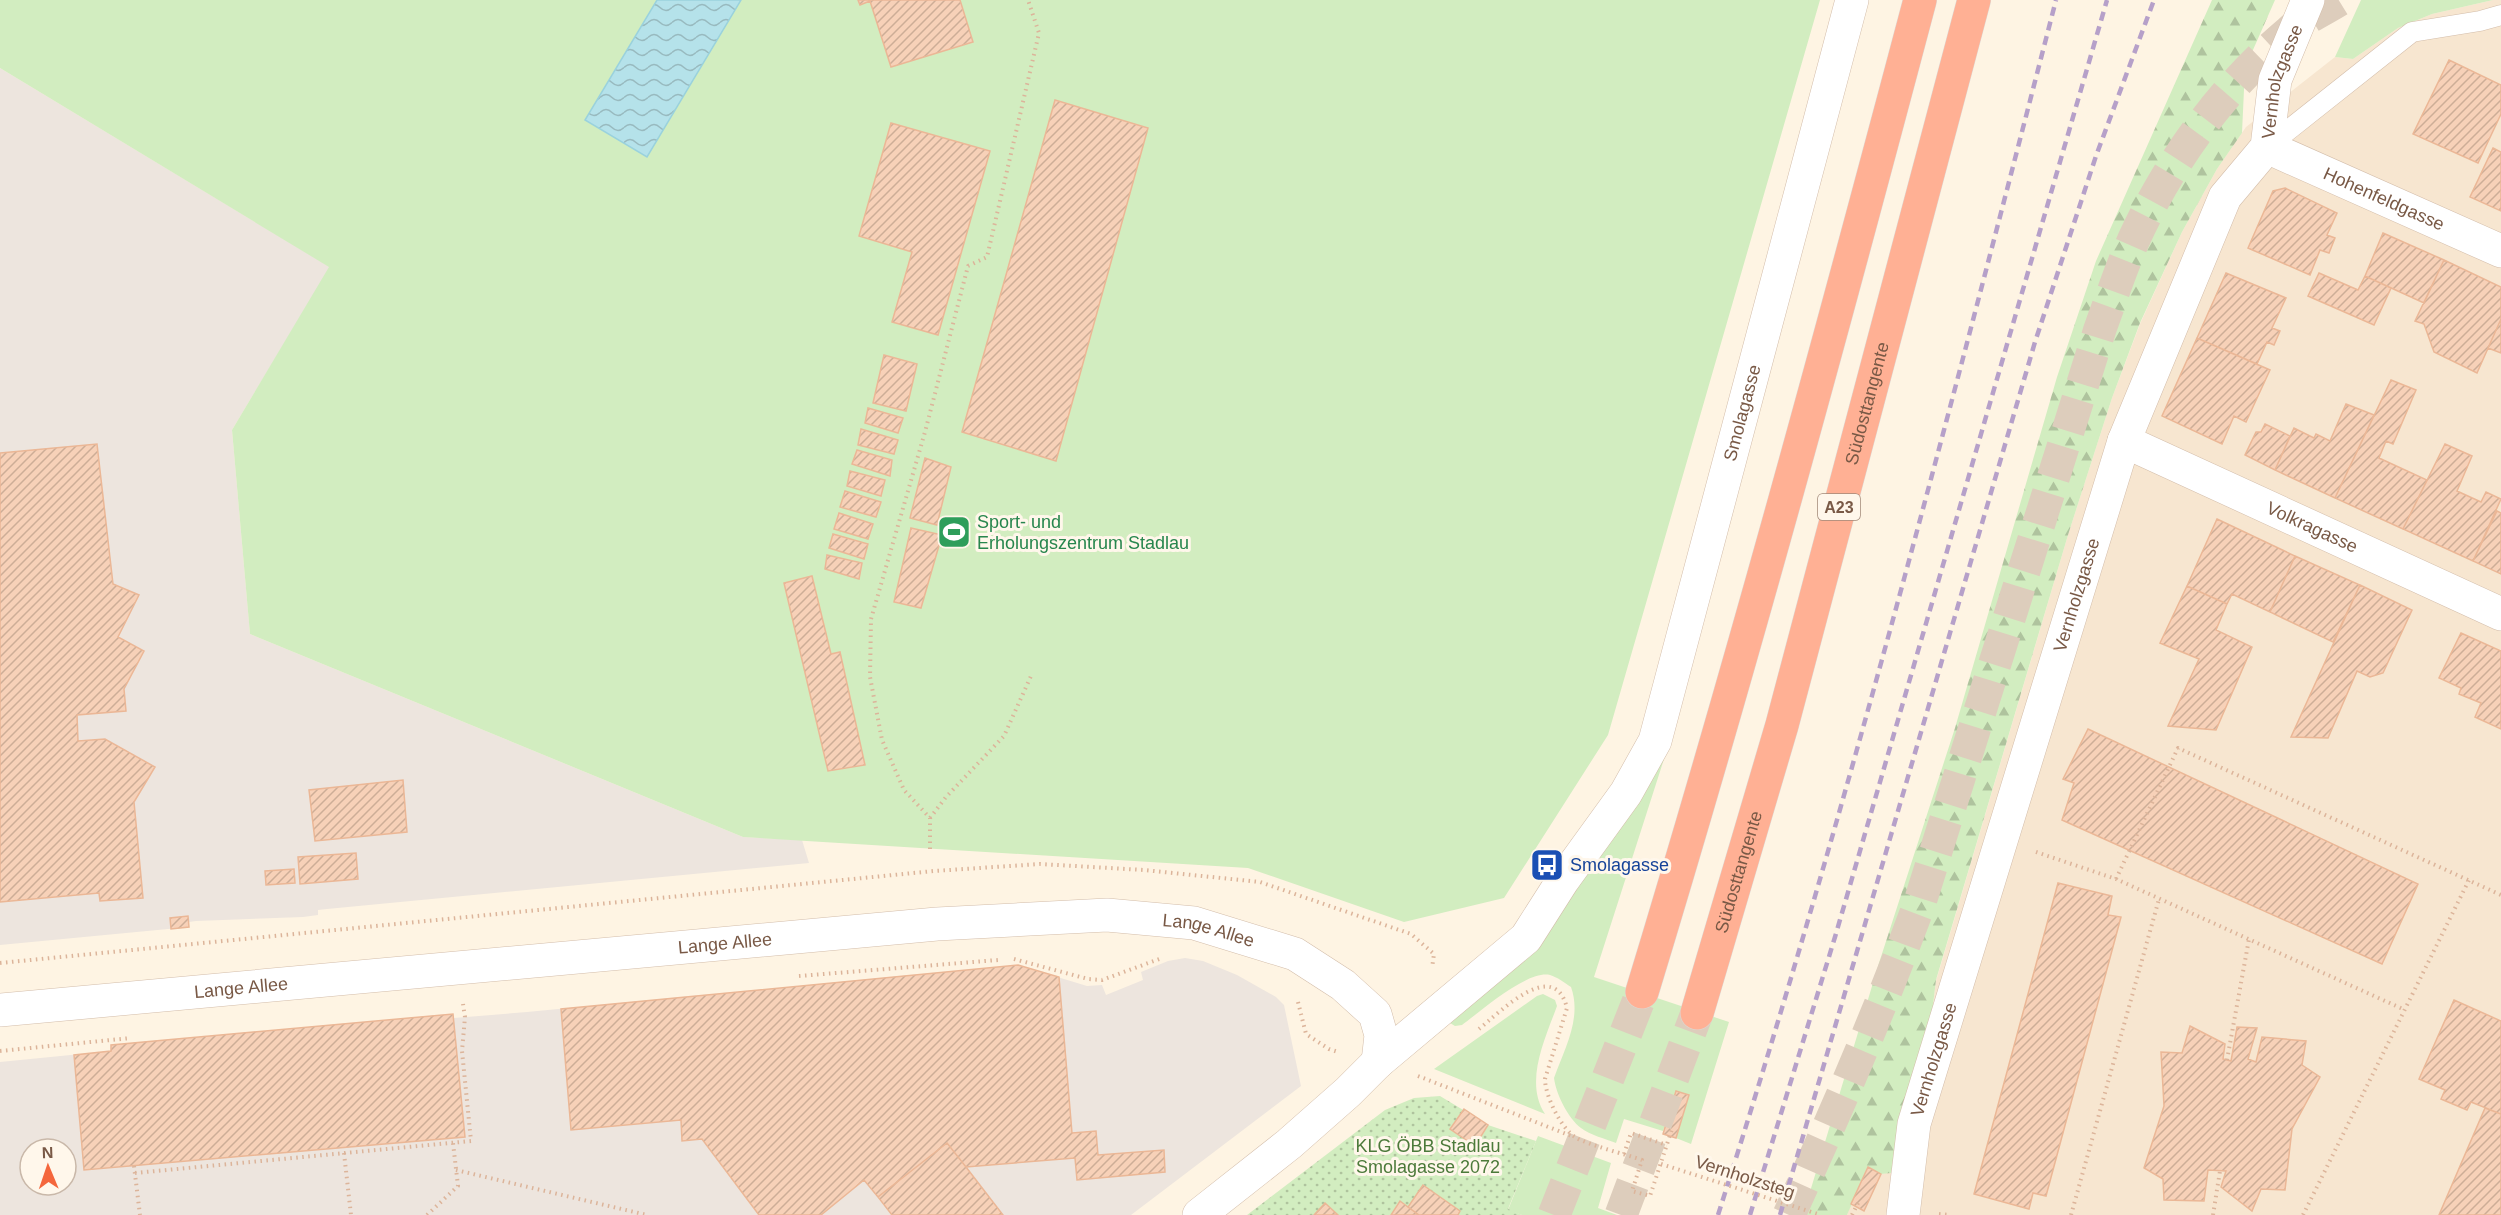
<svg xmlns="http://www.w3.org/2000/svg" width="2501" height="1215" font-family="Arial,sans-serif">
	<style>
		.residential { fill: #f7e6d0 }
		.industrial { fill: #ede5de; fill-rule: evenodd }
		.green { fill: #d2edc0 }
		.forest { fill: url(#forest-firs) }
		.garden { fill: url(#garden-dots) }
		.water { fill: url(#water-waves); stroke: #9ad2dd; stroke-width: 1.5 }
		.building { fill: url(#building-hatch); stroke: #ebb796; stroke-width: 1.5 }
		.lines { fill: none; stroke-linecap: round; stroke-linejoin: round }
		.highway-tunnel { stroke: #ddcdbc; stroke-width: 33; stroke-dasharray: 33 16; stroke-linecap: butt }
		.lane-casing { stroke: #d3bdaa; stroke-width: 21 }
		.street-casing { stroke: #d3bdaa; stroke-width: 34 }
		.highway-casing { stroke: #dfd7d3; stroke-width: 34 }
		.path { stroke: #dcb49a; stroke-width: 4; stroke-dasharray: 1.5 4.5; stroke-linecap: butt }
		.lane { stroke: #fff; stroke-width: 20 }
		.street { stroke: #fff; stroke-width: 33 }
		.highway { stroke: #ffb094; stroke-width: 33 }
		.rail { stroke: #b6a0c9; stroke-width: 4.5; stroke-dasharray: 9 6; stroke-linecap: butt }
		.path-bridge { stroke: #dcb49a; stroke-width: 4; stroke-dasharray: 1.5 4.5; stroke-linecap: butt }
		.labels { text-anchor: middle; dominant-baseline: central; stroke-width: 6; stroke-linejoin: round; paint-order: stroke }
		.shield { fill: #fff7eb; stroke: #a18878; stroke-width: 1.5 }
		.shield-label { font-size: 16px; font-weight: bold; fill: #795946 }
		.street-label { font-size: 18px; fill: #795946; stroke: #fff7eb }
		.leisure-label { font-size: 18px; fill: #27864d; stroke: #fff7eb; text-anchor: start }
		.transit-label { font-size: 18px; fill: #164399; stroke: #fff7eb; text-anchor: start }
		.park-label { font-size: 18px; fill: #4c7a3a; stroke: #fff7eb }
	</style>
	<defs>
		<pattern id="forest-firs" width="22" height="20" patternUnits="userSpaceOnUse" patternTransform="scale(1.5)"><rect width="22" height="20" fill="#d2edc0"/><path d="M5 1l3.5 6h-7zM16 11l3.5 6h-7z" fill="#afc39e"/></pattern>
		<pattern id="garden-dots" width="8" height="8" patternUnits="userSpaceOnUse" patternTransform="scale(1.5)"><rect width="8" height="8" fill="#d2edc0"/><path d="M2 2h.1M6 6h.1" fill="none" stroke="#afc39e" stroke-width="1.8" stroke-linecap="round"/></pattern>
		<pattern id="water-waves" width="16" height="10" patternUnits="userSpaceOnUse" patternTransform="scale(1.5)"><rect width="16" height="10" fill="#b5e2ea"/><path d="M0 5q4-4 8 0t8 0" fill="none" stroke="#98babf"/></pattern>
		<pattern id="building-hatch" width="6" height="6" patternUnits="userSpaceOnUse" patternTransform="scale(1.5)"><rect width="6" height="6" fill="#f7d1b8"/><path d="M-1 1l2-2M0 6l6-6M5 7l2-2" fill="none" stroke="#cdad97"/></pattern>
	</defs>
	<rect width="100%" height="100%" fill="#fef4e3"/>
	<path class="residential" d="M 2493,0 L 2501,0 L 2501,1215 L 1847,1215 L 1851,1204 L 1864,1211 L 1881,1174 L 1891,1172 L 1931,1022 L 1936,981 L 2068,535 L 2112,398 L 2140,324 L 2182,232 L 2217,169 L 2246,127 L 2335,57 L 2353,59 L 2398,28 L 2432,14 Z"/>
	<path class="industrial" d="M 0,68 L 330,267 L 232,430 L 250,634 L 743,837 L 802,840 L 809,863 L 327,909 L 318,910 L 318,915 L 303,917 L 196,921 L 189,922 L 189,927 L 0,945 Z
		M 1185,958 L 1203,961 L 1237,975 L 1276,997 L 1284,1005 L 1301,1086 L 1131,1215 L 0,1215 L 0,1062 L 111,1051 L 111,1045 L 453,1014 L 454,1018 L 527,1012 L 1018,965 L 1087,986 L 1102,985 L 1106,995 L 1143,980 L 1141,972 L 1168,961 ZM 30,1149 L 66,1149 L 66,1185 L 30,1185 Z"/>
	<path class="green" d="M 0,0 L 1820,0 L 1608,735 L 1504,898 L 1404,922 L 1248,868 L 743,837 L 250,634 L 232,430 L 329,267 L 0,68 Z
		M 2361,0 L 2493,0 L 2432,14 L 2398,28 L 2353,59 L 2335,57 Z
		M 1664,759 L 1594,977 L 1729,1022 L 1691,1144 L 1676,1138 L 1689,1095 L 1676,1091 L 1663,1131 L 1624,1119 L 1616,1143 C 1606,1139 1590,1135 1581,1128 C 1568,1118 1556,1094 1554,1078 C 1565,1048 1582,1018 1571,987 C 1565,983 1557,977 1550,975 C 1527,970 1481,1011 1462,1025 L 1455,1026 L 1450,1023 L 1446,1015 Z
		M 1543,994 L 1555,1000 L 1557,1006 C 1545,1039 1524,1082 1545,1114 L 1434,1069 L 1537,996 Z
		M 1538,1136 L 1611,1163 L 1598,1208 L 1617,1215 L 1522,1215 L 1508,1210 Z"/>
	<path class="forest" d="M 2212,0 L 2275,0 L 2245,68 L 2242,133 L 2217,169 L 2182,232 L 2140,323 L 2112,398 L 2068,535 L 1936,980 L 1931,1022 L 1891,1173 L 1881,1174 L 1868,1167 L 1847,1215 L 1803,1215 L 1879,963 L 1955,728 L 2057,377 L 2096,261 Z"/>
	<path class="garden" d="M 1440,1096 L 1488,1125 L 1536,1141 L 1508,1209 L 1522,1215 L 1247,1215 L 1385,1110 L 1414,1098 Z"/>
	<path class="water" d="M 657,0 L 741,0 L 647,157 L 585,120 Z"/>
	<path class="building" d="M 858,0 L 960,0 L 973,42 L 891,67 L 870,1 L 860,5 Z
		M 2449,60 L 2501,85 L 2501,114 L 2478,163 L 2413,134 Z
		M 1055,100 L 1148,128 L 1056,461 L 962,432 Z
		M 891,123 L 990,151 L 938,335 L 892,322 L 912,252 L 859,236 Z
		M 2493,148 L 2501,152 L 2501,211 L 2470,197 Z
		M 2285,188 L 2337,213 L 2327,235 L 2335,238 L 2329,253 L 2320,250 L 2310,275 L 2248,248 L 2273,191 Z
		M 2383,233 L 2444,260 L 2424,303 L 2365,276 Z
		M 2444,260 L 2501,287 L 2501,319 L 2477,373 L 2434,352 L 2424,324 L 2415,321 Z
		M 2226,273 L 2286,298 L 2272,328 L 2280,331 L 2274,345 L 2267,342 L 2257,364 L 2197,338 Z
		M 2319,273 L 2358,290 L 2365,276 L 2391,288 L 2374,325 L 2308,296 Z
		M 2501,319 L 2501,353 L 2488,348 Z
		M 2197,338 L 2270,370 L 2246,422 L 2234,416 L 2222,444 L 2162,416 Z
		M 884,355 L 917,364 L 906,411 L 873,403 Z
		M 2391,380 L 2416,390 L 2393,444 L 2386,441 L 2379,458 L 2427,480 L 2403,529 L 2335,498 Z
		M 2346,404 L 2374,415 L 2335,498 L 2275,470 L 2294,428 L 2314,438 L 2316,434 L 2330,441 Z
		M 868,408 L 903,418 L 898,433 L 865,423 Z
		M 2265,424 L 2290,436 L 2275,470 L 2245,455 L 2256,432 L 2261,432 Z
		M 861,429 L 898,440 L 894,454 L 858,445 Z
		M 97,444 L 113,584 L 139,595 L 118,637 L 144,651 L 124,689 L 126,711 L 77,715 L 78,741 L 105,739 L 155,767 L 134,802 L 143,898 L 100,901 L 99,893 L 0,902 L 0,453 Z
		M 2445,444 L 2472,456 L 2457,491 L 2481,502 L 2486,492 L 2501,499 L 2473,561 L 2403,529 Z
		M 857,450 L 892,460 L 890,476 L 852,464 Z
		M 925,458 L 951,467 L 937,525 L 910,518 Z
		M 850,471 L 885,480 L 881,496 L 847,486 Z
		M 845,491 L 881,502 L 876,517 L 840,507 Z
		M 2497,511 L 2501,513 L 2501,574 L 2473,561 Z
		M 839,513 L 873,524 L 868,539 L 834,529 Z
		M 2217,519 L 2295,556 L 2270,612 L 2232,594 L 2227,604 L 2187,586 Z
		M 911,528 L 942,535 L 921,608 L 894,602 Z
		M 833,534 L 868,544 L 864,559 L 829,548 Z
		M 827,555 L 862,563 L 859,579 L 825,569 Z
		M 2295,556 L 2360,585 L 2333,642 L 2270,612 Z
		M 812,576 L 831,654 L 840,652 L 865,765 L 828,771 L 784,583 Z
		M 2360,585 L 2412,610 L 2383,673 L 2370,677 L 2357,671 L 2328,738 L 2291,737 Z
		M 2187,586 L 2227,604 L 2216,630 L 2252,647 L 2216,730 L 2168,726 L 2199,659 L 2160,643 Z
		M 2461,633 L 2501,651 L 2501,729 L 2475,717 L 2481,703 L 2459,694 L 2461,688 L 2439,678 Z
		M 2088,729 L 2418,884 L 2382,964 L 2062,820 L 2074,783 L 2063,779 Z
		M 403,780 L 407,832 L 315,841 L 309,790 Z
		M 356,853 L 358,879 L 300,884 L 298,857 Z
		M 294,869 L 295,883 L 266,885 L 265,871 Z
		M 2058,883 L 2112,896 L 2108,915 L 2121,917 L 2046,1196 L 2033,1193 L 2029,1209 L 1974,1194 Z
		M 188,916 L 189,927 L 171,929 L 170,918 Z
		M 1018,965 L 1059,977 L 1072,1133 L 1096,1131 L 1098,1155 L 1164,1150 L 1165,1172 L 1077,1180 L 1075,1158 L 966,1167 L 947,1143 L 878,1197 L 864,1180 L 821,1215 L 759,1215 L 702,1139 L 682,1141 L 681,1120 L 571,1130 L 561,1009 Z
		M 2454,1000 L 2501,1021 L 2501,1114 L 2471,1102 L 2467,1110 L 2441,1099 L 2445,1090 L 2419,1079 Z
		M 453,1014 L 465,1137 L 84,1170 L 74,1055 L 111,1051 L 111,1045 Z
		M 2190,1026 L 2225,1044 L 2223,1059 L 2231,1061 L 2237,1027 L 2257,1028 L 2248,1059 L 2256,1062 L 2262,1037 L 2306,1041 L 2302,1065 L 2320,1077 L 2292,1129 L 2285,1190 L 2261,1189 L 2252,1211 L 2221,1187 L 2226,1171 L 2208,1170 L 2204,1201 L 2164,1200 L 2163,1179 L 2144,1168 L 2164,1106 L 2161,1052 L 2182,1053 Z
		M 1676,1091 L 1689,1095 L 1676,1138 L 1663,1134 Z
		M 2485,1108 L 2501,1114 L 2501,1215 L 2439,1215 Z
		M 1464,1109 L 1488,1125 L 1475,1146 L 1450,1129 Z
		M 947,1143 L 966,1167 L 1003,1215 L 892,1215 L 878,1197 Z
		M 1868,1167 L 1881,1174 L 1864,1211 L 1851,1204 Z
		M 1423,1185 L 1460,1211 L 1458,1215 L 1419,1215 L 1408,1207 Z
		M 1400,1201 L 1408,1207 L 1419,1215 L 1391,1215 Z
		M 1325,1203 L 1338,1215 L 1314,1215 Z"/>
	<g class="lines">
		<path class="highway-tunnel" d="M 1554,1215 L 1642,992
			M 1621,1215 L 1697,1013
			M 1789,1215 C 1836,1112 1881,1008 1920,902 L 2100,329 C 2111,299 2121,268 2134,239 C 2171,159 2222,89 2289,32 C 2303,19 2323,10 2339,0"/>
		<defs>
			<path id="lane" d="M 2267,147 L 2412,32 L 2480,21 L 2501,15"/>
			<g id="street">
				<path id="s1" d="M 2267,147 L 2501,251"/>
				<path id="s2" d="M 2124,441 L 2501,614"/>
				<path id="s3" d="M 0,1010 L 937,924 L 1107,915 L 1194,923 L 1295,954 L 1343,985 L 1375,1014 L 1381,1035 L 1378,1062"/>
				<path id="s4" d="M 1199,1215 L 1289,1144 L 1348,1092 L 1378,1062 L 1526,938 L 1563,880 L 1626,793 L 1655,741 L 1852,0"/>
				<path id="s5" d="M 1903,1215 L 1914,1124 L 2124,441 L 2225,197 L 2267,147 L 2275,80 L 2308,0"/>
			</g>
			<g id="highway">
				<path d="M 1642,992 C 1742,664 1832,332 1920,0"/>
				<path id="s6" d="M 1697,1013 L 1782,725 L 1974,0"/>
			</g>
		</defs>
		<use href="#lane" class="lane-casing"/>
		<use href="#street" class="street-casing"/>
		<use href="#highway" class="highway-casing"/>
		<path class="path" d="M 930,818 L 946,797 L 1004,736 L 1031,676
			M 930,849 L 930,818 L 904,790 L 882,740 L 870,677 L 871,619 L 925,432 L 968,266 L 987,257 L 1039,33 L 1028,0
			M 2036,852 L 2116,879 L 2405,1010
			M 2116,879 L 2178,748 L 2501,895
			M 1014,959 L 1088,979 L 1102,980 L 1162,958
			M 0,963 L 934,871 L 1040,864 L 1144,870 L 1260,882 L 1411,934 L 1434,954 L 1432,968
			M 799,976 L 998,960
			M 1298,1002 L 1306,1034 L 1329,1049 L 1338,1052
			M 1479,1029 C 1499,1013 1554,956 1567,1008 L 1545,1079 C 1545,1095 1560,1127 1575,1137 C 1585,1144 1628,1155 1642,1160 L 1632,1191 L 1650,1196 L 1672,1129
			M 0,1051 L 131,1038
			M 2227,1060 L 2249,939
			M 1418,1076 L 1574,1137
			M 344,1153 L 351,1215
			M 1624,1154 L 1631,1133 L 1667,1145
			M 134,1166 L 140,1215
			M 456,1170 L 647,1215
			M 135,1173 L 471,1141 L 462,1051 L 465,1017 L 463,1004
			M 1939,1214 L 1950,1215
			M 427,1215 L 458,1186 L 453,1143
			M 1852,1215 L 1859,1201
			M 2071,1215 L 2159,899
			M 2213,1215 L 2220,1171
			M 2303,1215 L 2469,880"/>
		<use href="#lane" class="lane"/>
		<use href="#street" class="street"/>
		<use href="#highway" class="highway"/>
		<path class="rail" d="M 1718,1215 C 1846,814 1951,407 2056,0
			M 1750,1215 L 1835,937 L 2107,0
			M 1780,1215 L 2035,342 L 2096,156 L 2154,0"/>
		<path class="path-bridge" d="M 1661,1164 L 1821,1215"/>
	</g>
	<defs>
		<symbol id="stadium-square" viewBox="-11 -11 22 22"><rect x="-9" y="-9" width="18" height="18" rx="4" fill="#2e9e5b" stroke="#fff7eb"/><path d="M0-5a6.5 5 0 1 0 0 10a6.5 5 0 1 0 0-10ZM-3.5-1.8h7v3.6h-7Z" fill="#fff"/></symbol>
		<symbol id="bus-square" viewBox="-11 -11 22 22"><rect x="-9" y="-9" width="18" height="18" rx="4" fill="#1a4fb4" stroke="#fff7eb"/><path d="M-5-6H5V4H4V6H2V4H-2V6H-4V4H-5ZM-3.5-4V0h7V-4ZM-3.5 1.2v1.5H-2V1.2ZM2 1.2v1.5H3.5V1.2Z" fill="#fff"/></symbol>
	</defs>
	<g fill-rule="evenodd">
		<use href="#stadium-square" x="935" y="513" width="38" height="38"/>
		<use href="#bus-square" x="1528" y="846" width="38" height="38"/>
	</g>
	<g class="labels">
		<rect class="shield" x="1818" y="494" width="42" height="26" rx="4.5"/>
		<g class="shield-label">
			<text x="1839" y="507">A23</text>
		</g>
		<g class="street-label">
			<text stroke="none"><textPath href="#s5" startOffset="1203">Vernholzgasse</textPath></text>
			<text stroke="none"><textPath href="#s1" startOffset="128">Hohenfeldgasse</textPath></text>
			<text stroke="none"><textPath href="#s6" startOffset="633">Südosttangente</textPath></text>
			<text stroke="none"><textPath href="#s4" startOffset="1004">Smolagasse</textPath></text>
			<text stroke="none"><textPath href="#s2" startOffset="207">Volkragasse</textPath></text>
			<text stroke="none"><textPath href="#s5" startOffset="645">Vernholzgasse</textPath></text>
			<text stroke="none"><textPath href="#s6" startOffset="147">Südosttangente</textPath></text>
			<text stroke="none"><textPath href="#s3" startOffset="1214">Lange Allee</textPath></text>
			<text stroke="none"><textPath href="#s3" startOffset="728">Lange Allee</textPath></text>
			<text stroke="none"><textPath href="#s3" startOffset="242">Lange Allee</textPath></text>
			<text stroke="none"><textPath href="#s5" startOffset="159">Vernholzgasse</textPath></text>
			<text transform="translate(1745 1177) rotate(18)">Vernholzsteg</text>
		</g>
		<g class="leisure-label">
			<text x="977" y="522">Sport- und<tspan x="977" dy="21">Erholungszentrum Stadlau</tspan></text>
		</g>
		<g class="transit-label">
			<text x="1570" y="865">Smolagasse</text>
		</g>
		<g class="park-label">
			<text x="1428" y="1146">KLG ÖBB Stadlau<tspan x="1428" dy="21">Smolagasse 2072</tspan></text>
		</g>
	</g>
	<g transform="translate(48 1167) rotate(358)"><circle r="28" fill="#fff7eb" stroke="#c9b8a9" stroke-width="1.5"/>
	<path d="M0-4.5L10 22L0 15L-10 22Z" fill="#f4663c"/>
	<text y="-9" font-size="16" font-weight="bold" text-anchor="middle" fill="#795946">N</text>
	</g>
</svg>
